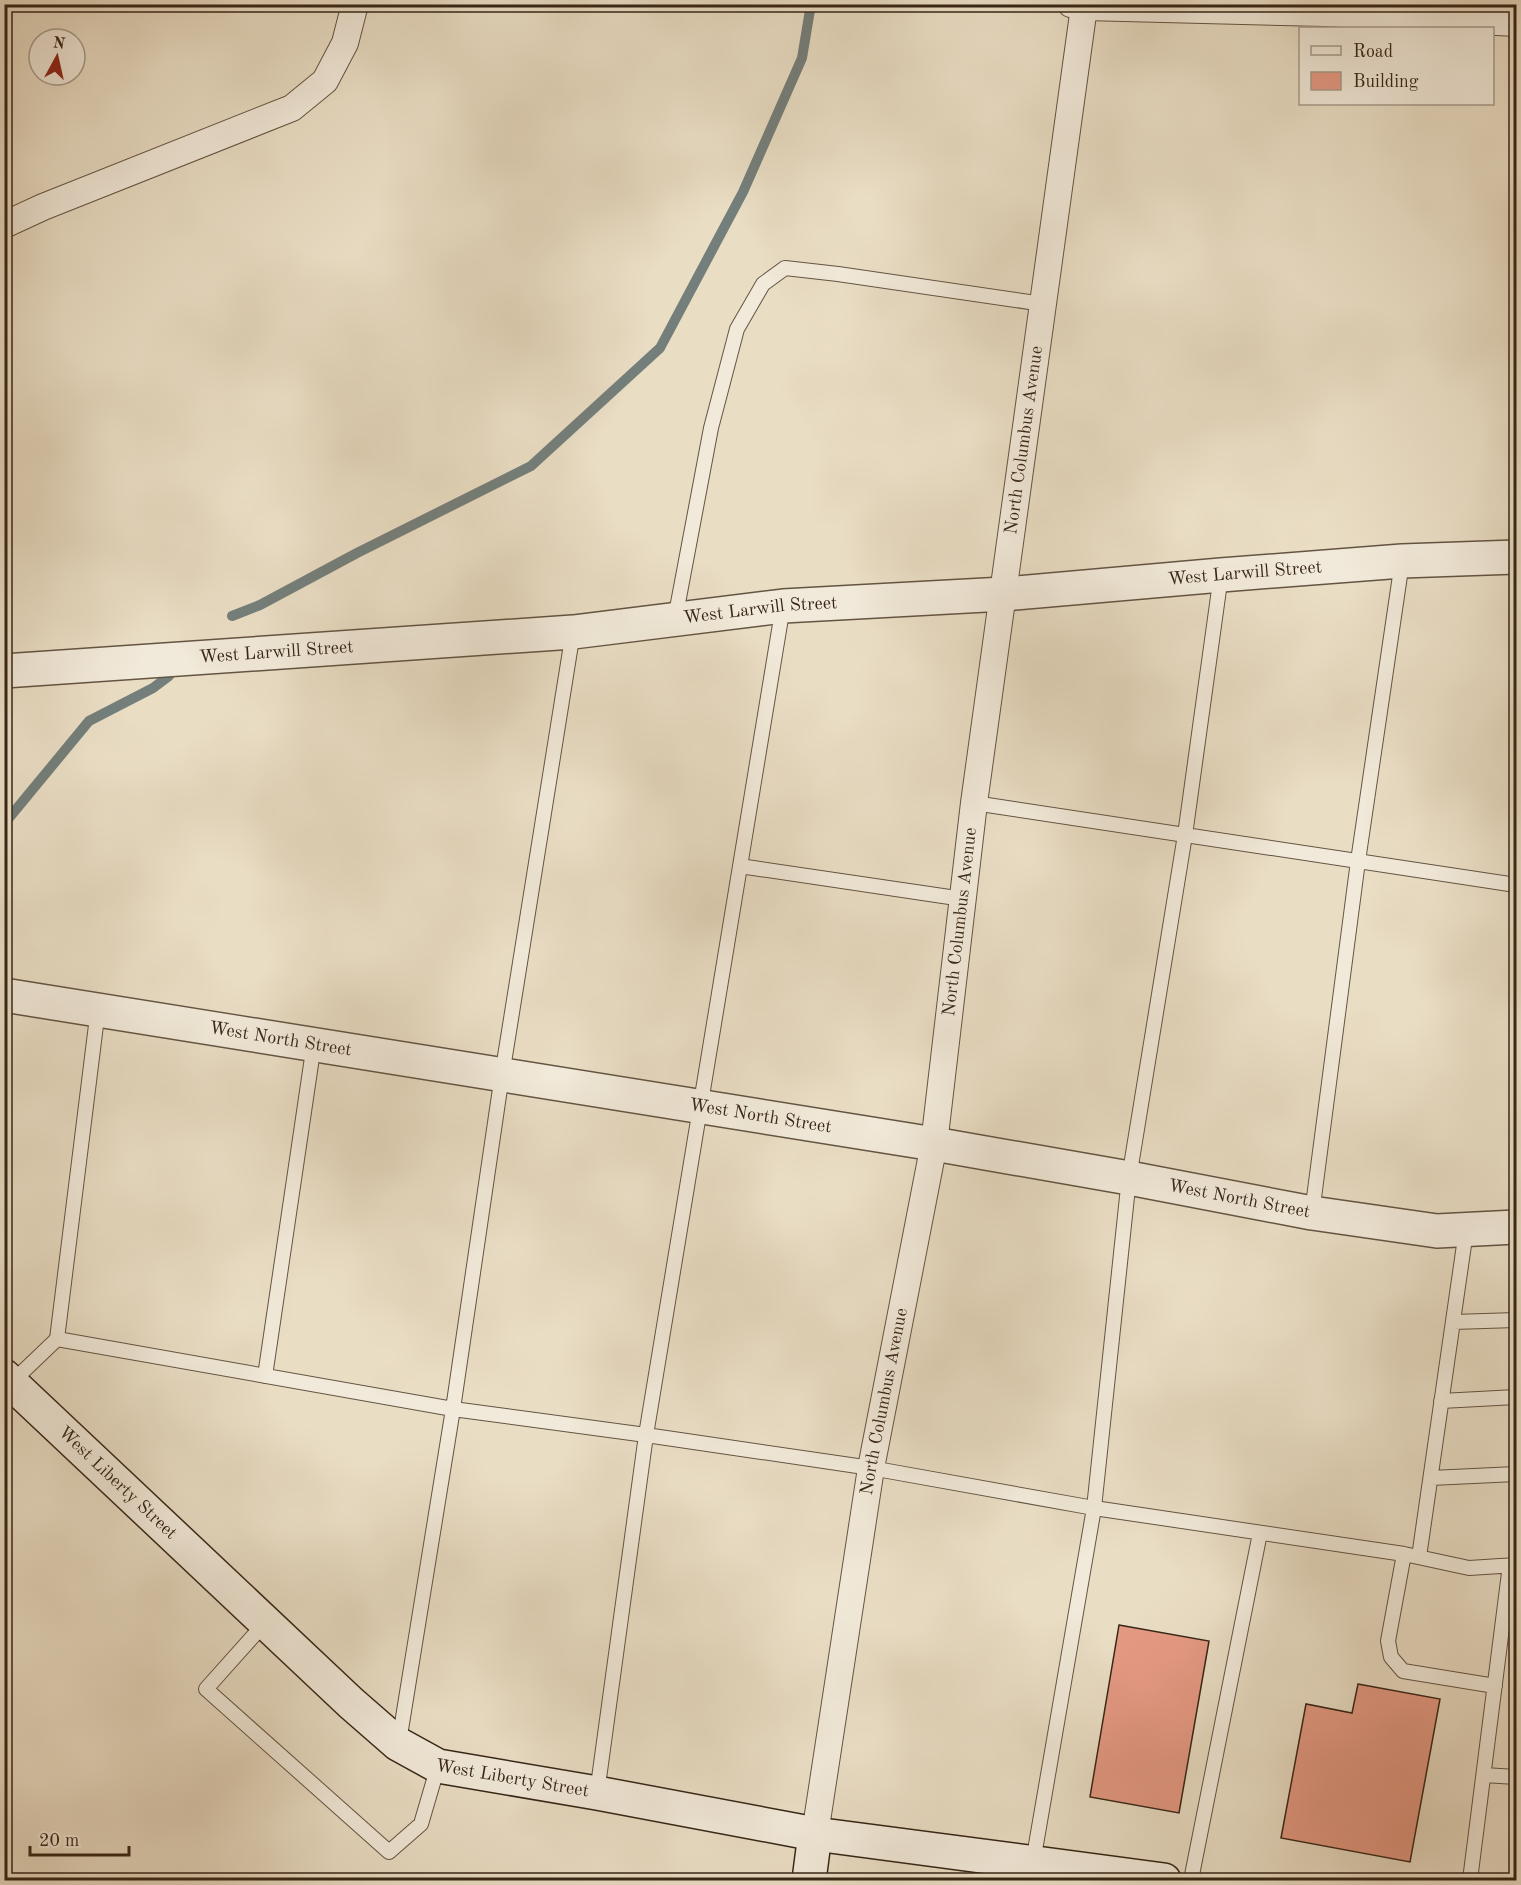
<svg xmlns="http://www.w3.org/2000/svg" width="1521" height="1885" font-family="'Old Standard TT',serif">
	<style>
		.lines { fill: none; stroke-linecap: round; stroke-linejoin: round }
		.stream { stroke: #747f7b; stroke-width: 10 }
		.building { fill: #e49983; stroke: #372617; stroke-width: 1.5 }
		.service-casing { stroke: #645442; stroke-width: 16 }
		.minor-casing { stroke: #645442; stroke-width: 28 }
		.tertiary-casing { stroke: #645442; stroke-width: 36 }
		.secondary-casing { stroke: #372617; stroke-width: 36 }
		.service { stroke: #f1e9d9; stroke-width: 14 }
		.minor { stroke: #f1e9d9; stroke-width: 26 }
		.tertiary { stroke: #f1e9d9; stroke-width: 33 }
		.secondary { stroke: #f1e9d9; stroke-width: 33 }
		.labels { text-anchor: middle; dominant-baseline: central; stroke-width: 6; stroke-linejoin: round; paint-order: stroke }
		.street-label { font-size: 18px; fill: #372617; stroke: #f1e9d9 }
	</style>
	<rect width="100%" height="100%" fill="#e9ddc4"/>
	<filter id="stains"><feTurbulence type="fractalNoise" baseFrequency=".00333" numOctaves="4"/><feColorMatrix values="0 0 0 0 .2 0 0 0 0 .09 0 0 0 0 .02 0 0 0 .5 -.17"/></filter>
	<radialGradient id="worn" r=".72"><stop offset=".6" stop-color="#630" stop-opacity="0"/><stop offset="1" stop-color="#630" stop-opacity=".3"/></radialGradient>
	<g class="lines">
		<path class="stream" d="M 232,616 L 260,605 L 357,553 L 531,466 L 660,348 L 743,192 L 802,58 L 811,4
			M 4,824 L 89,721 L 153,688 L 169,676"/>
	</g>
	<path class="building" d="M 1119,1625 L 1209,1641 L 1179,1813 L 1090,1797 Z
		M 1358,1684 L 1440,1699 L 1410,1862 L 1281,1838 L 1306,1704 L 1352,1713 Z"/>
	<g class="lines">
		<defs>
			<path id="service" d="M 675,619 L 711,428 L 737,329 L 763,284 L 785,268 L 838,274 L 1043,304
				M 974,803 L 1516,885
				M 740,866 L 963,899
				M 1312,1213 L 1358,861 L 1402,562
				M 1453,1322 L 1516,1320
				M 57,1339 L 453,1409 L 646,1435 L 871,1468 L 1094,1508 L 1404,1554 L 1469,1568 L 1516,1565
				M 265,1376 L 314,1044
				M 11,1383 L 57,1339 L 98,1009
				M 1441,1401 L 1516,1397
				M 1431,1478 L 1516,1474
				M 1404,1554 L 1388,1641 L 1391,1657 L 1403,1671 L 1495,1686
				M 1419,1557 L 1466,1231
				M 265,1623 L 206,1689 L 389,1852 L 421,1824 L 438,1766
				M 399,1742 L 453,1409 L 502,1075 L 573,632
				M 1484,1775 L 1516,1777
				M 597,1793 L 646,1435 L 783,606
				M 1033,1862 L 1094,1508 L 1129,1178 L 1185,835 L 1221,575
				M 1191,1880 L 1260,1533
				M 1470,1880 L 1510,1565"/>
			<g id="minor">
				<path d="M 1071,4 L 1084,7 L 1324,13 L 1516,23"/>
				<path d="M 4,225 L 43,207 L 292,108 L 325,81 L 345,43 L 355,4"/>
				<path id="s1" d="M 815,1834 L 871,1468 L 934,1144 L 974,803 L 1084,7"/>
			</g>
			<g id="tertiary">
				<path id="s2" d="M 4,671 L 573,632 L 783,606 L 1004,594 L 1221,575 L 1402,561 L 1516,557"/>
				<path id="s3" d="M 4,995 L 934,1144 L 1129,1178 L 1312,1213 L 1437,1231 L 1516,1227"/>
			</g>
			<g id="secondary">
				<path id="s4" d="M 4,1376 L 351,1703 L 398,1744 L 438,1766 L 597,1793 L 815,1834 L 1164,1880"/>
				<path d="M 809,1880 L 815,1834"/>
			</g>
		</defs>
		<use href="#service" class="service-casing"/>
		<use href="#minor" class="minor-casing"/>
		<use href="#tertiary" class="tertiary-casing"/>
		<use href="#secondary" class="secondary-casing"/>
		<use href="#service" class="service"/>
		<use href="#minor" class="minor"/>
		<use href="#tertiary" class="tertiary"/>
		<use href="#secondary" class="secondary"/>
	</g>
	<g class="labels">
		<g class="street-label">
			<text stroke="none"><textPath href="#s1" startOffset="1410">North Columbus Avenue</textPath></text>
			<text stroke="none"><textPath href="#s2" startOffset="1245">West Larwill Street</textPath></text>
			<text stroke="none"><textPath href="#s2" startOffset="759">West Larwill Street</textPath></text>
			<text stroke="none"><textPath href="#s2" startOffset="273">West Larwill Street</textPath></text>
			<text stroke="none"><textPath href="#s1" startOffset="924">North Columbus Avenue</textPath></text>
			<text stroke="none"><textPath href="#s3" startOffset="280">West North Street</textPath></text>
			<text stroke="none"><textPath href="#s3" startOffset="766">West North Street</textPath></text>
			<text stroke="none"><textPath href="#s3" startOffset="1252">West North Street</textPath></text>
			<text stroke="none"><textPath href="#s1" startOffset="438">North Columbus Avenue</textPath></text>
			<text stroke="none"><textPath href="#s4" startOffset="156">West Liberty Street</textPath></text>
			<text stroke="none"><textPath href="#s4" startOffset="660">West Liberty Street</textPath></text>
		</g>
	</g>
	<rect width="1521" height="1885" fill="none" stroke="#e9ddc4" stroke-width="24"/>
	<rect x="6" y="6" width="1509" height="1873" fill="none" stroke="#372617" stroke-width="3"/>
	<rect x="12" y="12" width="1497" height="1861" fill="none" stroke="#372617" stroke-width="1.5"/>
	<rect x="1299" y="27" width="195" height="78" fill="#f1e9d9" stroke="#a79b8b" stroke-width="1.5"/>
	<rect x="1311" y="46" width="30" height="9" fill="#f1e9d9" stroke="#a79b8b" stroke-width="1.5"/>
	<text x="1353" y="57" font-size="18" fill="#372617">Road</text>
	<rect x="1311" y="72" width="30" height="18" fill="#e49983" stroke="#a79b8b" stroke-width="1.5"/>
	<text x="1353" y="87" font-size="18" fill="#372617">Building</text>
	<g transform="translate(57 57) rotate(8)"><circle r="28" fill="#f1e9d9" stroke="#a79b8b" stroke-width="1.5"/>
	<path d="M0-4.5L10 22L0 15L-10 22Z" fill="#8f2418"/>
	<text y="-9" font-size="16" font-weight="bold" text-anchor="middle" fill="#372617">N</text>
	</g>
	<path d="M30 1846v9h99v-9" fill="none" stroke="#372617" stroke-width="3"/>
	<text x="39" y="1846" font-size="18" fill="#372617" stroke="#f1e9d9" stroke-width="4.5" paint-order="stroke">20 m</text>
	<rect width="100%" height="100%" filter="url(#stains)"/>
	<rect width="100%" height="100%" fill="url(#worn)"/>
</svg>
